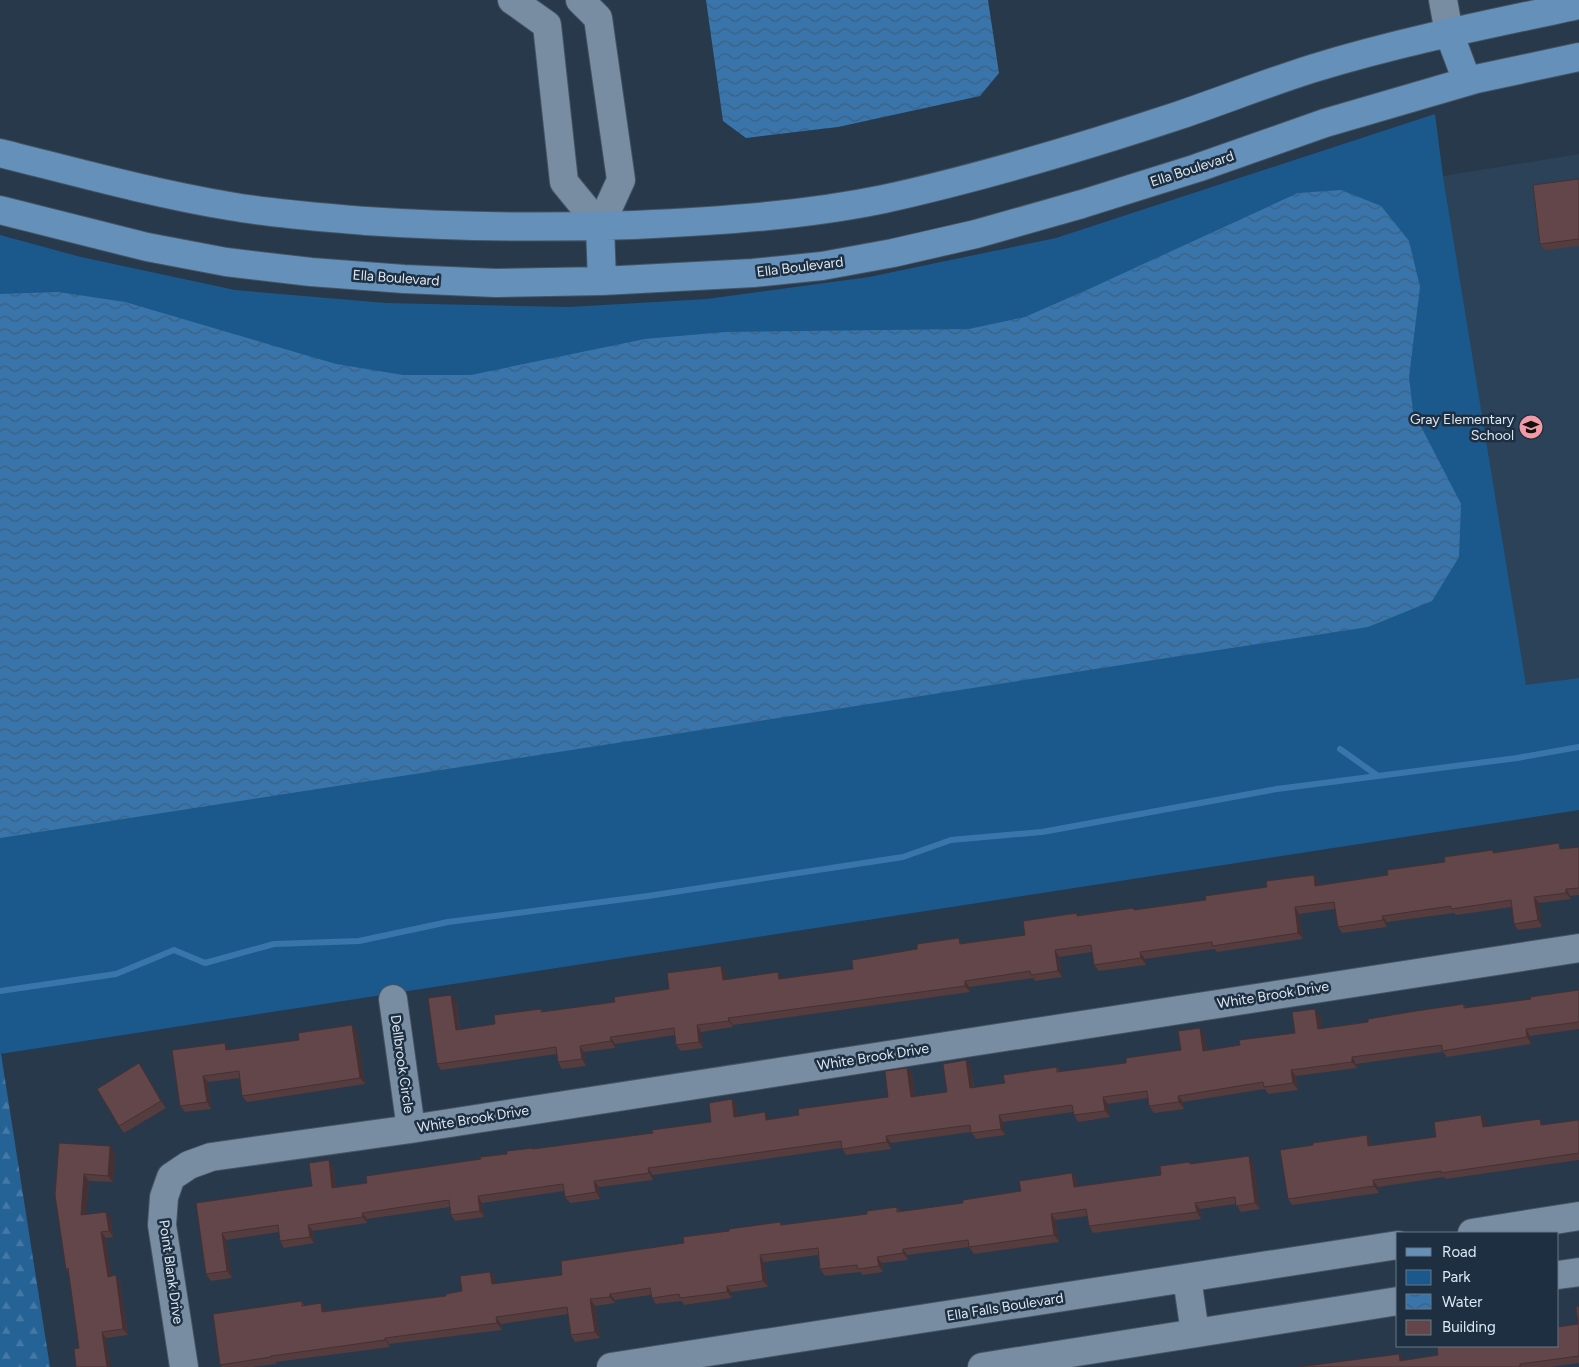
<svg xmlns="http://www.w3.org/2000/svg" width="1579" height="1367" font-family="Figtree,sans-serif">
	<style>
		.built { fill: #2b4259 }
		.green { fill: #1b598c }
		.forest { fill: url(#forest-firs) }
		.water { fill: url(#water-waves) }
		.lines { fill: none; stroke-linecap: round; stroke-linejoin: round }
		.stream { stroke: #3975ab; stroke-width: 6 }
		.minor-casing { stroke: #445463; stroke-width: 30 }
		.major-casing { stroke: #445463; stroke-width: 30 }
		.minor { stroke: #788da2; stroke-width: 28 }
		.major { stroke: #6590b9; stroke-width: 28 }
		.wall { fill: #553c3f }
		.shaded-wall { fill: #453133 }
		.building { fill: #634649; stroke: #453133 }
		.labels { text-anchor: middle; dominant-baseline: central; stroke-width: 5; stroke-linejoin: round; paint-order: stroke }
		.street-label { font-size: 14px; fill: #dce8f3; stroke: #1d2f40 }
		.poi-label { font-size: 14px; fill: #dce8f3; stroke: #1d2f40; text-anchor: end }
	</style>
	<defs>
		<pattern id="forest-firs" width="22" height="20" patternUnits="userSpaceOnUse" patternTransform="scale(1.25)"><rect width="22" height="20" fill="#256296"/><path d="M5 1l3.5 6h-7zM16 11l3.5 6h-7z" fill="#4478a5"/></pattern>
		<pattern id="water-waves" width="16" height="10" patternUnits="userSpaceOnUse" patternTransform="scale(1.25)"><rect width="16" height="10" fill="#3975ab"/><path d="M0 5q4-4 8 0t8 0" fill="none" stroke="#3d607f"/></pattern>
	</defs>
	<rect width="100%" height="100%" fill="#27394b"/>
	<path class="built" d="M 1579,154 L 1579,678 L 1526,686 L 1443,176 Z"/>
	<path class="green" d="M 1435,114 L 1443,176 L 1526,685 L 1579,678 L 1579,810 L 0,1054 L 0,235 L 81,257 L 235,290 L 386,303 L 569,307 L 707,299 L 869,277 L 1056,238 Z"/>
	<path class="forest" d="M 0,1054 L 1,1054 L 50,1367 L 0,1367 Z"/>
	<path class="water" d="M 706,0 L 988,0 L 999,73 L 980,96 L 838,127 L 746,138 L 723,121 Z
		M 1341,190 L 1381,206 L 1409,241 L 1420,287 L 1409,377 L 1413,411 L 1461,504 L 1459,557 L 1432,601 L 1368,627 L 0,838 L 0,294 L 58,292 L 125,302 L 336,364 L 403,375 L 471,375 L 645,339 L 725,332 L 969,329 L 1025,317 L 1089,289 L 1298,193 Z"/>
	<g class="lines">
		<path class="stream" d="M 1340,749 L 1378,776
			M 0,991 L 116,974 L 174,950 L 205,963 L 274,944 L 359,941 L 448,922 L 648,896 L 903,857 L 951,840 L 1042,832 L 1277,789 L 1517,758 L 1579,747"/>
		<defs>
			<path id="minor" d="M 512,0 L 547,25 L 564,182 L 600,226 L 621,180 L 598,18 L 580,0
				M 1443,0 L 1449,33
				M 393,999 L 411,1129
				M 1472,1233 L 1579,1216
				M 1558,1275 L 1579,1272
				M 1187,1278 L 1195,1333
				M 184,1367 L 162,1225 L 164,1197 L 171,1177 L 189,1165 L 211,1157 L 411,1129 L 1579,948
				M 611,1367 L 1398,1245
				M 982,1367 L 1398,1301"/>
			<path id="major" d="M 1449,33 L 1467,81
				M 0,153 C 76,172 152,193 229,206 C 274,214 321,217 366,221 C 456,227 544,228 634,225 C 717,221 802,216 884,199 C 984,177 1083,147 1180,115 C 1224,100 1267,83 1311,69 C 1399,42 1489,24 1579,5
				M 0,210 L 147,247 L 226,262 L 311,272 L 404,279 L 496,283 L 602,281 L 753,273 L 822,266 L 893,253 L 976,234 L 1082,204 L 1197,168 L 1325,123 L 1476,79 L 1579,57
				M 600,226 L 602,281"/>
		</defs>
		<use href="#minor" class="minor-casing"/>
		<use href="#major" class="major-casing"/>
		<use href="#minor" class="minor"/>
		<use href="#major" class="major"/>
	</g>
	<path class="wall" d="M 1579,179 L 1579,246 L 1545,250 L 1540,244 Z
		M 1579,847 L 1579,895 L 1570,896 L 1571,899 L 1539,903 L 1542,927 L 1518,930 L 1514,924 L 1512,907 L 1456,915 L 1454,913 L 1387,922 L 1387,927 L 1342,933 L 1338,927 L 1335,909 L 1299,914 L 1303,939 L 1217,952 L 1215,949 L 1145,959 L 1146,965 L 1099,971 L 1094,965 L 1092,952 L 1059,957 L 1062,977 L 1035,981 L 1033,978 L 969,987 L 970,992 L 733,1025 L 733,1027 L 701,1032 L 703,1048 L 681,1051 L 676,1045 L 675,1035 L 615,1044 L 615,1048 L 584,1052 L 586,1066 L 562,1069 L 558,1062 L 557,1054 L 441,1070 L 437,1064 L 456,1001 L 460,1029 L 495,1024 L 541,1009 L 543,1012 L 615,1002 L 669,989 L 721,966 L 726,972 L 727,979 L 783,979 L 853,969 L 963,943 L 1025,935 L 1078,915 L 1136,910 L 1206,900 L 1267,887 L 1314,875 L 1318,881 L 1319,885 L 1388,875 L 1445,862 L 1494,852 L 1563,849 Z
		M 1579,990 L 1579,1029 L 1530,1036 L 1531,1044 L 1447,1057 L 1443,1052 L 1356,1064 L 1357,1068 L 1296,1076 L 1298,1090 L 1268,1094 L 1265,1089 L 1183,1102 L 1184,1109 L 1154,1113 L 1149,1106 L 1148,1098 L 1108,1104 L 1110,1117 L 1078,1122 L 1074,1115 L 1073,1112 L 1003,1122 L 1005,1135 L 976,1139 L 971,1132 L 891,1143 L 891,1149 L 846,1155 L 842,1148 L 653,1175 L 653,1180 L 599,1187 L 600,1199 L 570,1203 L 565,1197 L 564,1191 L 482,1203 L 484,1217 L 455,1221 L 451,1215 L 450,1207 L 367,1219 L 367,1223 L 313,1231 L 314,1243 L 284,1248 L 280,1241 L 279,1232 L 226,1240 L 232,1278 L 211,1281 L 206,1274 L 196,1203 L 312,1186 L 333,1167 L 336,1187 L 367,1183 L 481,1159 L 534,1149 L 653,1133 L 711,1122 L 732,1099 L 736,1106 L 738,1116 L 770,1119 L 799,1115 L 888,1097 L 907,1068 L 912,1074 L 915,1096 L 947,1092 L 966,1060 L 971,1067 L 974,1088 L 1005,1083 L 1057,1067 L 1060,1072 L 1126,1063 L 1181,1050 L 1204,1034 L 1207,1050 L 1240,1045 L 1295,1033 L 1320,1015 L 1322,1029 L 1368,1022 L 1464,1004 L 1466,1008 L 1531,999 Z
		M 352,1025 L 357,1032 L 365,1084 L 247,1102 L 242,1096 L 240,1078 L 208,1082 L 211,1109 L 185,1112 L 180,1106 L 172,1050 L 229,1050 L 299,1040 Z
		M 143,1070 L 166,1108 L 124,1133 L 119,1126 Z
		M 1579,1120 L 1579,1160 L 1446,1179 L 1444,1177 L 1378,1187 L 1379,1193 L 1292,1205 L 1288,1199 L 1367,1135 L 1371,1142 L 1372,1146 L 1436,1137 L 1486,1121 L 1486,1127 L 1544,1125 Z
		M 59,1143 L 110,1146 L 115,1153 L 113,1182 L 89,1181 L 86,1215 L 111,1218 L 113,1237 L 106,1238 L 111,1276 L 116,1275 L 120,1282 L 128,1335 L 106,1338 L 79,1348 L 69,1273 L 66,1269 Z
		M 1253,1163 L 1260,1209 L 1241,1212 L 1236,1204 L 1200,1209 L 1201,1219 L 1093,1233 L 1089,1226 L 1087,1216 L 1056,1220 L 1059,1242 L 974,1254 L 969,1247 L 907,1255 L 908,1260 L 882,1263 L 883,1272 L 863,1275 L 860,1272 L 825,1276 L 820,1269 L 818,1255 L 764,1262 L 768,1287 L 731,1292 L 732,1298 L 684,1305 L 682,1301 L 656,1304 L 652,1298 L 651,1295 L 615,1300 L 615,1303 L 595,1306 L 600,1338 L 575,1342 L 571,1335 L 568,1314 L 501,1324 L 502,1330 L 389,1344 L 390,1347 L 276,1362 L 276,1364 L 253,1367 L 222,1367 L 220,1365 L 302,1301 L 305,1306 L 325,1310 L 325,1311 L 446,1296 L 462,1291 L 490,1272 L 495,1278 L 495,1284 L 562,1275 L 729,1231 L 780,1222 L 782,1225 L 867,1214 L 897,1207 L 900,1212 L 963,1203 L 1021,1191 L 1072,1173 L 1077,1180 L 1078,1187 L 1161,1175 L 1191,1164 Z
		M 1579,1306 L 1579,1363 L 1550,1367 L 1298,1367 L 1404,1360 L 1558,1346 L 1578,1324 Z"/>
	<path class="shaded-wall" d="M 1314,875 L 1318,881 L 1320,892 L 1315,886 Z
		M 1566,889 L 1570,896 L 1571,899 L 1566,893 Z
		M 1534,897 L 1539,903 L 1542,927 L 1538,920 Z
		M 1295,907 L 1299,914 L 1303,939 L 1298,933 Z
		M 1382,916 L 1387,922 L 1387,927 L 1383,920 Z
		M 1055,950 L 1059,957 L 1062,977 L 1058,971 Z
		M 1140,952 L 1145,959 L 1146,965 L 1141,958 Z
		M 721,966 L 726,972 L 728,986 L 723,980 Z
		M 778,972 L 783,978 L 784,986 L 779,979 Z
		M 965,981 L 969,987 L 970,992 L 965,986 Z
		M 451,995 L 456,1001 L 460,1036 L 456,1030 Z
		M 1315,1009 L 1320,1015 L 1323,1035 L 1318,1029 Z
		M 728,1018 L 733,1025 L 733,1027 L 729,1021 Z
		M 352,1025 L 357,1032 L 365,1084 L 360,1078 Z
		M 697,1025 L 701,1032 L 703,1048 L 699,1042 Z
		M 1200,1028 L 1204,1034 L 1208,1057 L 1203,1051 Z
		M 1526,1029 L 1530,1036 L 1531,1044 L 1527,1037 Z
		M 610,1037 L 615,1044 L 615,1048 L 611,1041 Z
		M 225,1043 L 229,1049 L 230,1057 L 226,1050 Z
		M 580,1046 L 584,1052 L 586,1066 L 582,1059 Z
		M 1352,1057 L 1356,1064 L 1357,1068 L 1352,1062 Z
		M 966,1060 L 971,1067 L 974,1094 L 970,1088 Z
		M 139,1063 L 143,1070 L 166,1108 L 161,1101 Z
		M 907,1068 L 912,1074 L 916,1103 L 911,1097 Z
		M 1291,1070 L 1296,1076 L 1298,1090 L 1293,1083 Z
		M 203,1076 L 208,1082 L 211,1109 L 207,1102 Z
		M 1178,1096 L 1183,1102 L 1184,1109 L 1179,1102 Z
		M 1103,1097 L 1108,1104 L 1110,1117 L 1105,1111 Z
		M 732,1099 L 736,1106 L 739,1123 L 734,1117 Z
		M 765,1112 L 769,1119 L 771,1126 L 766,1120 Z
		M 999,1115 L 1003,1122 L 1005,1135 L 1001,1129 Z
		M 1481,1115 L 1486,1121 L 1487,1134 L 1483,1127 Z
		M 1367,1135 L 1371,1142 L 1373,1152 L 1368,1146 Z
		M 886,1136 L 891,1143 L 891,1149 L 887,1142 Z
		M 110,1146 L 115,1153 L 113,1182 L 108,1176 Z
		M 1249,1156 L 1253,1163 L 1260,1209 L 1255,1203 Z
		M 329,1160 L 333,1167 L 337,1194 L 332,1188 Z
		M 648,1168 L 653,1175 L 653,1180 L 649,1173 Z
		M 1072,1173 L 1077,1180 L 1079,1194 L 1074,1187 Z
		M 84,1174 L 89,1181 L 86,1222 L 81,1215 Z
		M 1373,1180 L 1378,1187 L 1379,1193 L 1374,1186 Z
		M 594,1181 L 599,1187 L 600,1199 L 596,1192 Z
		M 478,1196 L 482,1203 L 484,1217 L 480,1211 Z
		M 1195,1203 L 1200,1209 L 1201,1219 L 1197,1212 Z
		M 106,1212 L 111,1218 L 113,1237 L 109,1231 Z
		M 362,1213 L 367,1219 L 367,1223 L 363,1217 Z
		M 1051,1214 L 1056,1220 L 1059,1242 L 1054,1235 Z
		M 308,1225 L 313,1231 L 314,1243 L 310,1237 Z
		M 101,1232 L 106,1238 L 112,1283 L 108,1277 Z
		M 222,1233 L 226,1240 L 232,1278 L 227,1271 Z
		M 903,1249 L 907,1255 L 908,1260 L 903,1253 Z
		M 760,1255 L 764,1262 L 768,1287 L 763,1281 Z
		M 877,1257 L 882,1263 L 883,1272 L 879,1266 Z
		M 490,1272 L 495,1278 L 496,1291 L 492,1284 Z
		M 116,1275 L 120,1282 L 128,1335 L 123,1329 Z
		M 727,1286 L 731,1292 L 732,1298 L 727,1292 Z
		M 610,1294 L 615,1300 L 615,1303 L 610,1297 Z
		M 590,1299 L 595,1306 L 600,1338 L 595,1332 Z
		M 321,1303 L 325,1310 L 326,1318 L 322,1312 Z
		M 496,1317 L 501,1324 L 502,1330 L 497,1323 Z
		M 102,1332 L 106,1338 L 111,1367 L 107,1367 Z
		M 385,1338 L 389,1344 L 390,1347 L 385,1340 Z
		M 1399,1354 L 1404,1360 L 1400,1361 Z"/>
	<path class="building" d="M 1579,179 L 1579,239 L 1540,244 L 1533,185 Z
		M 1559,843 L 1560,849 L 1579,847 L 1579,888 L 1566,889 L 1566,893 L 1534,897 L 1538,920 L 1514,924 L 1511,900 L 1451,909 L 1451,906 L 1382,916 L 1383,920 L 1338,927 L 1334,902 L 1295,907 L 1298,933 L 1212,946 L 1212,942 L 1140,952 L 1141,958 L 1094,965 L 1091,945 L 1055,950 L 1058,971 L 1031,975 L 1030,971 L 965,981 L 965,986 L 728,1018 L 729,1021 L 697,1025 L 699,1042 L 676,1045 L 674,1028 L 610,1037 L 611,1041 L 580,1046 L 582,1059 L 558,1062 L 556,1047 L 437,1064 L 428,998 L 451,995 L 456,1030 L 495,1024 L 494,1015 L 541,1009 L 541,1012 L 615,1002 L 614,997 L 669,989 L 667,973 L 721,966 L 723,980 L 778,972 L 779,979 L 853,969 L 852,960 L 917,949 L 917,944 L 959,938 L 960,944 L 1025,935 L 1023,921 L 1077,913 L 1077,916 L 1134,908 L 1134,910 L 1206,900 L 1205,896 L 1267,887 L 1266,881 L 1314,875 L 1315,886 L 1388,875 L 1387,870 L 1445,862 L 1444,857 L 1493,850 L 1493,853 Z
		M 1579,990 L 1579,1022 L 1526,1029 L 1527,1037 L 1442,1051 L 1442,1045 L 1352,1057 L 1352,1062 L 1291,1070 L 1293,1083 L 1264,1087 L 1263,1082 L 1178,1096 L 1179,1102 L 1149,1106 L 1147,1091 L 1103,1097 L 1105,1111 L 1074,1115 L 1072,1105 L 999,1115 L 1001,1129 L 971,1133 L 970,1125 L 886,1136 L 887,1142 L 842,1149 L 841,1141 L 648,1168 L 649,1173 L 594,1181 L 596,1192 L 565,1197 L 563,1184 L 478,1196 L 480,1211 L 451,1215 L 449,1200 L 362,1213 L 363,1217 L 308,1225 L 310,1237 L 280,1241 L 278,1225 L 222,1233 L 227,1271 L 206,1274 L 196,1203 L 312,1186 L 309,1163 L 329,1160 L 332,1188 L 367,1183 L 366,1176 L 481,1159 L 480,1157 L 507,1154 L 507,1151 L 533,1148 L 533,1149 L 653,1133 L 652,1130 L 711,1122 L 709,1103 L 732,1099 L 734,1117 L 765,1112 L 766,1120 L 799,1115 L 798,1109 L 888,1097 L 885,1071 L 907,1068 L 911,1097 L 947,1092 L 943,1064 L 966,1060 L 970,1088 L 1005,1083 L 1003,1075 L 1057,1067 L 1057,1072 L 1126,1063 L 1126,1058 L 1181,1050 L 1178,1031 L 1200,1028 L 1203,1051 L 1240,1045 L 1239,1040 L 1295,1033 L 1292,1012 L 1315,1009 L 1318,1029 L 1368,1022 L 1368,1019 L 1416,1011 L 1464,1004 L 1464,1008 L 1531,999 L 1530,997 Z
		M 352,1025 L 360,1078 L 242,1096 L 239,1071 L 203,1076 L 207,1102 L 180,1106 L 172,1050 L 225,1043 L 226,1050 L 299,1040 L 298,1033 Z
		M 139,1063 L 161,1101 L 119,1126 L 97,1089 Z
		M 1481,1115 L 1483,1127 L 1540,1119 L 1541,1125 L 1579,1120 L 1579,1153 L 1441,1173 L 1441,1171 L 1373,1180 L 1374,1186 L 1288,1199 L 1280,1150 L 1313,1145 L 1313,1143 L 1367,1135 L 1368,1146 L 1436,1137 L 1434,1122 Z
		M 59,1143 L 110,1146 L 108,1176 L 84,1174 L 81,1215 L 106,1212 L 109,1231 L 101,1232 L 108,1277 L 116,1275 L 123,1329 L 102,1332 L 107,1367 L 76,1367 L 74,1349 L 79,1348 L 68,1268 L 66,1269 L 55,1195 Z
		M 1249,1156 L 1255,1203 L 1236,1206 L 1235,1197 L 1195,1203 L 1197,1212 L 1089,1226 L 1086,1209 L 1051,1214 L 1054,1235 L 969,1247 L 968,1240 L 903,1249 L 903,1253 L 877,1257 L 879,1266 L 858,1269 L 857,1265 L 820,1269 L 818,1248 L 760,1255 L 763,1281 L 727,1286 L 727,1292 L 680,1298 L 679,1294 L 652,1298 L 650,1288 L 610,1294 L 610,1297 L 590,1299 L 595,1332 L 571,1335 L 567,1307 L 496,1317 L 497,1323 L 385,1338 L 385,1340 L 271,1356 L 271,1357 L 220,1365 L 213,1314 L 302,1301 L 302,1306 L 321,1303 L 322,1312 L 446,1296 L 446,1294 L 462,1291 L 460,1276 L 490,1272 L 492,1284 L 562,1275 L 561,1261 L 684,1243 L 683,1237 L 729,1231 L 729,1229 L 780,1222 L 781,1225 L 867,1214 L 867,1211 L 897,1207 L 897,1212 L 963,1203 L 963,1200 L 1021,1191 L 1019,1181 L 1072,1173 L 1074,1187 L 1161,1175 L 1160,1166 L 1190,1162 L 1190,1164 Z
		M 1579,1306 L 1579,1356 L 1520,1364 L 1520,1367 L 1298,1367 L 1399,1354 L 1400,1361 L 1438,1355 L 1437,1346 L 1558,1346 L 1558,1327 L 1578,1324 L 1576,1307 Z"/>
	<defs>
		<symbol id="school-disc" viewBox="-11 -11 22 22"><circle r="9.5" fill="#f49aa6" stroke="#1d2f40"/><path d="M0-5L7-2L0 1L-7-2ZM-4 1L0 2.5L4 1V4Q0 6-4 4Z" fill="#111"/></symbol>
	</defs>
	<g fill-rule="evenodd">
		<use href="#school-disc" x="1517" y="413" width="28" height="28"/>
	</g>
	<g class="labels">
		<g class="street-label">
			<text transform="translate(1192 169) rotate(-18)">Ella Boulevard</text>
			<text transform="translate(800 267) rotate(-7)">Ella Boulevard</text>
			<text transform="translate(396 278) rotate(4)">Ella Boulevard</text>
			<text transform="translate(1273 995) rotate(-9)">White Brook Drive</text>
			<text transform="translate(873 1057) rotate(-9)">White Brook Drive</text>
			<text transform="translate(402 1064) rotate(82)">Dellbrook Circle</text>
			<text transform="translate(473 1119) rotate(-9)">White Brook Drive</text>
			<text transform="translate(171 1272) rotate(82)">Point Blank Drive</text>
			<text transform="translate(1005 1307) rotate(-9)">Ella Falls Boulevard</text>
		</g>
		<g class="poi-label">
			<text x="1514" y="419">Gray Elementary<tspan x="1514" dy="16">School</tspan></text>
		</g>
	</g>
	<rect x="1396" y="1232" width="162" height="115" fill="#1d2f40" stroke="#697988"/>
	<rect x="1406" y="1248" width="25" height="8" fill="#6590b9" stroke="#697988"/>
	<text x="1442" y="1257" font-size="15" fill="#dce8f3">Road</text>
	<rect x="1406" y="1270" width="25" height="15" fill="#1b598c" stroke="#697988"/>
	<text x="1442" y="1282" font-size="15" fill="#dce8f3">Park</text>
	<rect x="1406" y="1294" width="25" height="15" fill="url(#water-waves)" stroke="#697988"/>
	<text x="1442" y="1307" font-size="15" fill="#dce8f3">Water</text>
	<rect x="1406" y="1320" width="25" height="15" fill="#634649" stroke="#697988"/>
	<text x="1442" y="1332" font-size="15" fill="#dce8f3">Building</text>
</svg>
